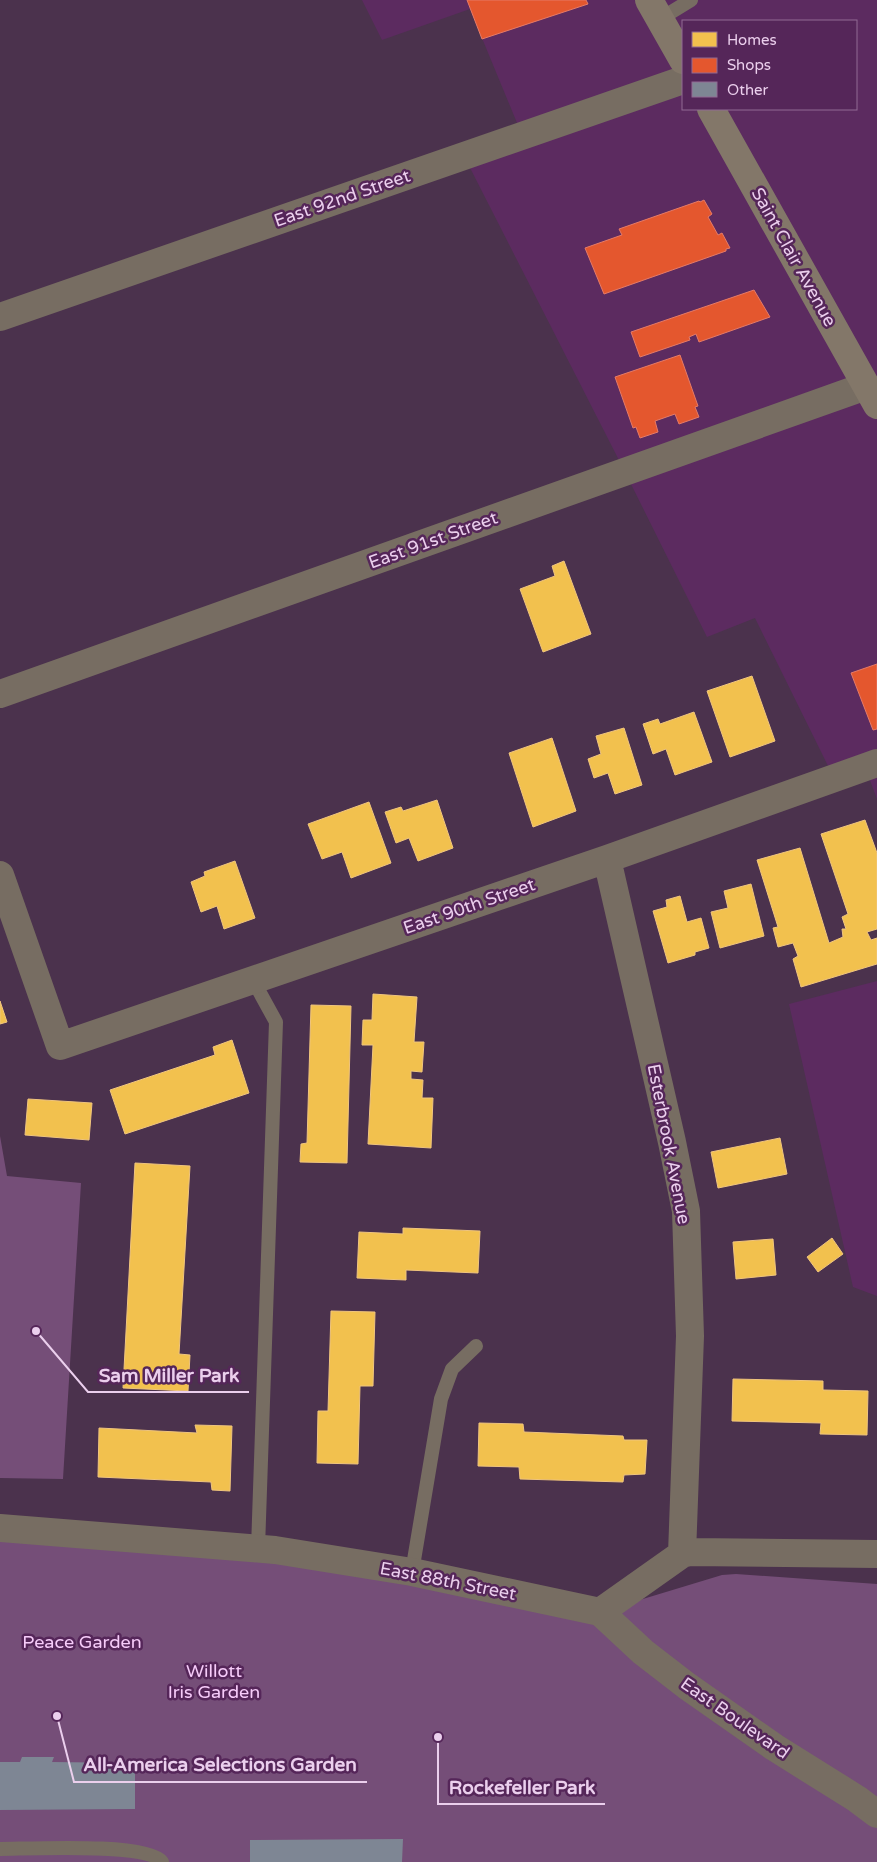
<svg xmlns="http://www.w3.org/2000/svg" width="877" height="1862" font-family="'Varela Round',sans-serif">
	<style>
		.built { fill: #5c2b60; fill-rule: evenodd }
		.green { fill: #754e78 }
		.homes { fill: #f2c14e; stroke: #f0c57e }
		.shops { fill: #e4572e; stroke: #e67b67 }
		.building { fill: #7e8694 }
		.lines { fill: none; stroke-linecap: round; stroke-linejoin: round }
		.service { stroke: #776d62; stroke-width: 14 }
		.minor { stroke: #776d62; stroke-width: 28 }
		.secondary { stroke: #837769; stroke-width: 28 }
		.labels { text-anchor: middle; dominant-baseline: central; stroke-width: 5; stroke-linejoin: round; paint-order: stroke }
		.street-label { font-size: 18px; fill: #ebcfed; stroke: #552659 }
		.park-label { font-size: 18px; fill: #f7ccfa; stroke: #552659 }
		.leader { fill: none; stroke: #ebcfed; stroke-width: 2 }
		.callout-dot { fill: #ebcfed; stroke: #552659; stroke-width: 2 }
		.callout-label { font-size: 19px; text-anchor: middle; font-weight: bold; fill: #ebcfed; stroke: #552659; stroke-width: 5; stroke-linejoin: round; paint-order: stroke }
	</style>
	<rect width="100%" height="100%" fill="#4b324d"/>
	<path class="built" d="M 362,0 L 877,0 L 877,799 L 865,767 L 834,778 L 755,618 L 707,637 L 625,472 L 464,156 L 522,135 L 470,9 L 382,40 ZM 683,21 L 856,21 L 856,109 L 683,109 Z
		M 877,981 L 877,1296 L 853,1287 L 789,1004 Z"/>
	<path class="green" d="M 0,1136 L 7,1176 L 81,1183 L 63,1479 L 0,1478 Z
		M 0,1539 L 275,1550 L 600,1612 L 722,1575 L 736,1574 L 877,1584 L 877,1862 L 0,1862 Z"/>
	<path class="homes" d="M 564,561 L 591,634 L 543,652 L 520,589 L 555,576 L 552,566 Z
		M 752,676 L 775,741 L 730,757 L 707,691 Z
		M 694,712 L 712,762 L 675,775 L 666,749 L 653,754 L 643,724 L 658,719 L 660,724 Z
		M 624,728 L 642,785 L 615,794 L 608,773 L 594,778 L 588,759 L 601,754 L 596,736 Z
		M 552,738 L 576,811 L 533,827 L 509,753 Z
		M 437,800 L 453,848 L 418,861 L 409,838 L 396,843 L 385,812 L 401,807 L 403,811 Z
		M 369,802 L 391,863 L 351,878 L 342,852 L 322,859 L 308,824 Z
		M 865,820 L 877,853 L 877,929 L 867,932 L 871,940 L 877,938 L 877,964 L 801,987 L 793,959 L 798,956 L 793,943 L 778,947 L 773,928 L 778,927 L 757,860 L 800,848 L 829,943 L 843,937 L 842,929 L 846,929 L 842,917 L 848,914 L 821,834 Z
		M 235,861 L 255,918 L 224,929 L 217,906 L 201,912 L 191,882 L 205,876 L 204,872 Z
		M 751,884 L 764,936 L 720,948 L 711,912 L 728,908 L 724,891 Z
		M 680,896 L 687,922 L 701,918 L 709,948 L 695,952 L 695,955 L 668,963 L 653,911 L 667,907 L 666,900 Z
		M 373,994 L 417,997 L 414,1042 L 424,1042 L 422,1072 L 411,1071 L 411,1079 L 423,1080 L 422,1098 L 433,1098 L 431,1148 L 368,1144 L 373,1045 L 362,1045 L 363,1020 L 372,1020 Z
		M 0,1001 L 7,1022 L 0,1024 Z
		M 311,1005 L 351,1006 L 347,1163 L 300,1162 L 301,1144 L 307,1143 Z
		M 232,1040 L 249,1093 L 125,1134 L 110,1090 L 215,1055 L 213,1047 Z
		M 28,1099 L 92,1103 L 89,1140 L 25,1135 Z
		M 780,1138 L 787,1174 L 718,1188 L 711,1152 Z
		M 135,1163 L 190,1166 L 179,1354 L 190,1355 L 188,1391 L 123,1388 Z
		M 403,1228 L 480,1231 L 478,1273 L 406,1270 L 406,1280 L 357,1278 L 359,1232 L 403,1234 Z
		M 832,1238 L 843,1254 L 818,1272 L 807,1257 Z
		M 773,1239 L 776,1275 L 736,1279 L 733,1242 Z
		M 331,1311 L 375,1312 L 373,1386 L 360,1386 L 358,1464 L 317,1463 L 318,1411 L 328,1411 Z
		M 733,1379 L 823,1381 L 823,1390 L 868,1391 L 867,1435 L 820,1434 L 821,1423 L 732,1421 Z
		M 479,1423 L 523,1424 L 524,1432 L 623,1436 L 624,1440 L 647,1440 L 645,1474 L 624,1475 L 623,1482 L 520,1479 L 519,1467 L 478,1466 Z
		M 195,1425 L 232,1426 L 230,1491 L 212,1490 L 211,1482 L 98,1477 L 99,1428 L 197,1433 Z"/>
	<path class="shops" d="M 467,0 L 586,0 L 588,4 L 482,39 Z
		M 704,200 L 712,214 L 708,217 L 718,235 L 722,233 L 730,248 L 726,249 L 726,251 L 604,294 L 585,248 L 622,235 L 619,229 L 699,201 L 700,202 Z
		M 754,290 L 770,317 L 699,342 L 696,334 L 689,337 L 690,340 L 640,357 L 631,332 Z
		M 680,355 L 698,406 L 695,407 L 699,417 L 679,424 L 675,414 L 655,421 L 658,432 L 640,438 L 636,427 L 633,428 L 615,377 Z
		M 877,664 L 877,729 L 873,730 L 851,673 Z"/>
	<path class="building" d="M 22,1757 L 54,1757 L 52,1762 L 135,1763 L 135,1809 L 0,1810 L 0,1762 L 20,1762 Z
		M 403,1839 L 402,1862 L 250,1862 L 250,1840 Z"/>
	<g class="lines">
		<path class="service" d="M 660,19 L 691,0
			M 253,980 L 276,1022 L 258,1548
			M 412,1572 L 441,1399 L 452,1369 L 476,1346
			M 0,1849 C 27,1849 148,1842 162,1862"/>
		<path class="minor" d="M 0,317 L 683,80
			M 0,694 L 866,386
			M 607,859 L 672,1142 L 686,1211 L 690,1336 L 682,1554
			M 0,875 L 60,1046 L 607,859 L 877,763
			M 0,1528 L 275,1550 L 412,1572 L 600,1612 L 682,1554 L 690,1552 L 877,1554
			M 600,1612 L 643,1652 L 687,1686 L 774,1747 L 857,1799 L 877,1814"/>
		<path class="secondary" d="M 649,0 L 683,60
			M 711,109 L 877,405"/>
	</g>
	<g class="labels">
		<g class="street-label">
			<text transform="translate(342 198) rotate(-19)">East 92nd Street</text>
			<text transform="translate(794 257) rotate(61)">Saint Clair Avenue</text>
			<text transform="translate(433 540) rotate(-20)">East 91st Street</text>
			<text transform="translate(469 906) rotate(-19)">East 90th Street</text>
			<text transform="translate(669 1144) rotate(79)">Esterbrook Avenue</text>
			<text transform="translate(448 1581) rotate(11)">East 88th Street</text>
			<text transform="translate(735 1718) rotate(35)">East Boulevard</text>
		</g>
		<g class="park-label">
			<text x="82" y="1642">Peace Garden</text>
			<text x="214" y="1671">Willott<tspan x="214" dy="21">Iris Garden</tspan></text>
		</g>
	</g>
	<path class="leader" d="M36 1331L88 1392H249M57 1716L74 1782H367M438 1737L438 1804H605"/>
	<g class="callout-dot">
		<circle cx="36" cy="1331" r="5"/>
		<circle cx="57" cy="1716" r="5"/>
		<circle cx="438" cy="1737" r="5"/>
	</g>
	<g class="callout-label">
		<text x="169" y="1382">Sam Miller Park</text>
		<text x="220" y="1771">All-America Selections Garden</text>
		<text x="522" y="1794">Rockefeller Park</text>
	</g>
	<rect x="682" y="20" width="175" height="90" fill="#552659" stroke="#916a94"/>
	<rect x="692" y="32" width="25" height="15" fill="#f2c14e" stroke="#916a94"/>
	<text x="727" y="45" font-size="15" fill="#ebcfed">Homes</text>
	<rect x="692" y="58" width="25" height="15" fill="#e4572e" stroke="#916a94"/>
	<text x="727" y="70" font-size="15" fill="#ebcfed">Shops</text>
	<rect x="692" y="82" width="25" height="15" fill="#7e8694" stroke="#916a94"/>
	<text x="727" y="95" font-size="15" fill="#ebcfed">Other</text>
</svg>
